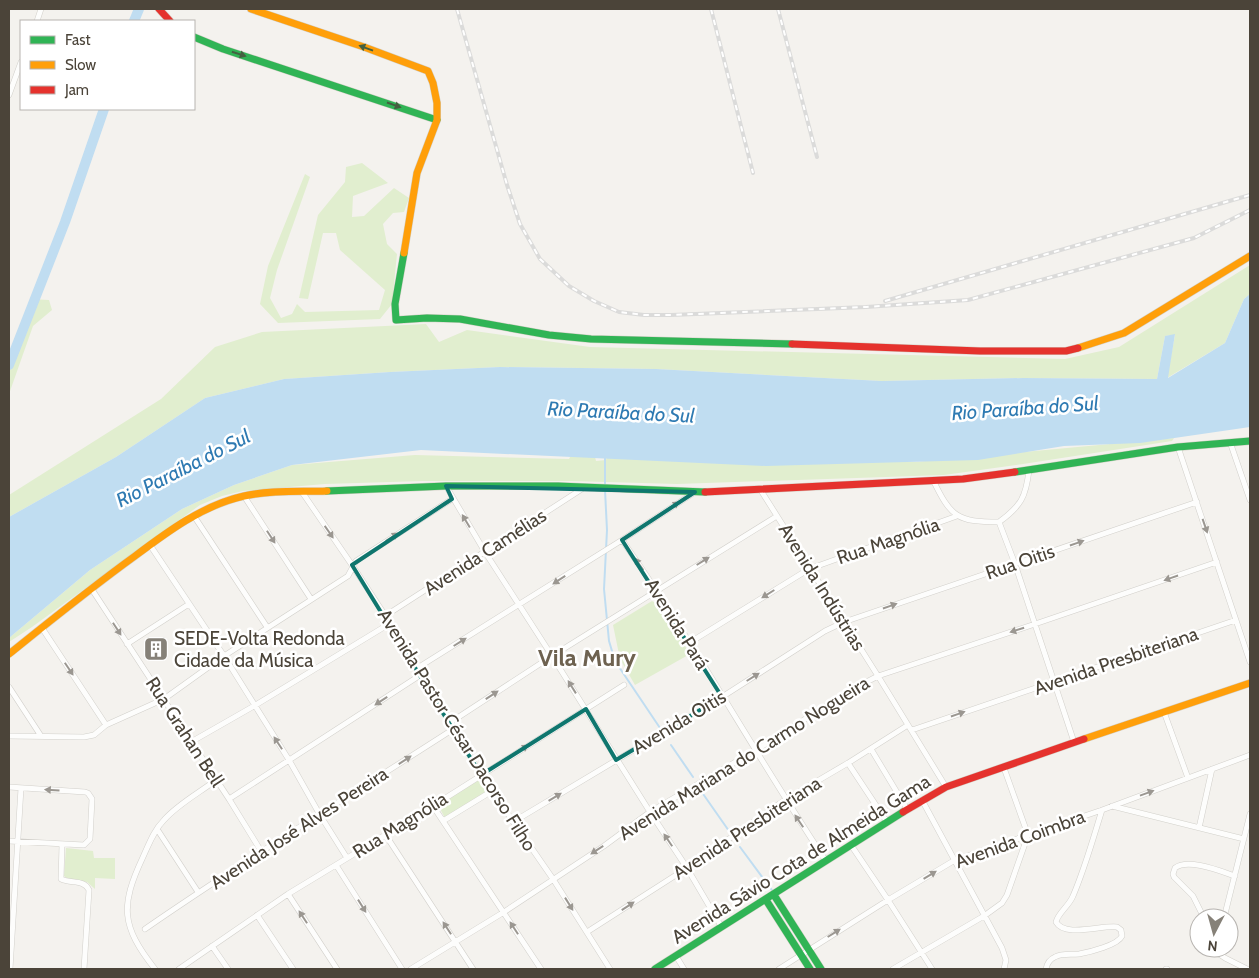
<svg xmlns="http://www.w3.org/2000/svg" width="1259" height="978" font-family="Cabin,sans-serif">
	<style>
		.green { fill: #e1eecf }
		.water { fill: #c0ddf1 }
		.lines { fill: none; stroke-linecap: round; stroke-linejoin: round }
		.stream { stroke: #c0ddf1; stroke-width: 2 }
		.river { stroke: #c0ddf1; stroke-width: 10 }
		.street-casing { stroke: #d2d0cb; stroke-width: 6 }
		.fast-casing { stroke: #d3cfc5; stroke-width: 8 }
		.slow-casing { stroke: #d3cfc5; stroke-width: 8 }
		.jam-casing { stroke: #d3cfc5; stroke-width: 8 }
		.street { stroke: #fdfdfc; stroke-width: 5 }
		.fast { stroke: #30b455; stroke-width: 7 }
		.slow { stroke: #ff9f0a; stroke-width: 7 }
		.jam { stroke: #e5322d; stroke-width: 7 }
		.rail-casing { stroke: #dbdbda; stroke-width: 4 }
		.rail { stroke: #fff; stroke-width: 2; stroke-dasharray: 5.5; stroke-linecap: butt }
		.oneway { fill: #446040 }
		.oneway2 { fill: #9b9791 }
		.marked { fill: none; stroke: #0f766e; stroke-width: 4; stroke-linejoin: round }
		.labels { text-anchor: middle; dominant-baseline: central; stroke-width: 5; stroke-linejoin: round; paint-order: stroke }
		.street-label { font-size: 19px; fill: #4b4439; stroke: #fff }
		.poi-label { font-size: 19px; fill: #4b4439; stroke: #fff; text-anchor: start }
		.water-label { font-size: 20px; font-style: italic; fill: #2e7ab2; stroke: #fff }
		.district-label { font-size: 24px; font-weight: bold; fill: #6e6250; stroke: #fff }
	</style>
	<rect width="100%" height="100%" fill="#f4f2ee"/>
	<path class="green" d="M 362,163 L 388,183 L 353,196 L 352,217 L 364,216 L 394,188 L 409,198 L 404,212 L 393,213 L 383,224 L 387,244 L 397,254 L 392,304 L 380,319 L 278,323 L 260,304 L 268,266 L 305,174 L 310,177 L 277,270 L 270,298 L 281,318 L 292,314 L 297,304 L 305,312 L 379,310 L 385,290 L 340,250 L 336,233 L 323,233 L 308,299 L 299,298 L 318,215 L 345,182 L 346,167 Z
		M 1250,265 L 1250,294 L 1244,299 L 1225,343 L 1167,378 L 1175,335 L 1165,336 L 1157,379 L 1023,378 L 882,381 L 656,369 L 500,367 L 390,372 L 284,379 L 205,398 L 116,457 L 9,517 L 9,495 L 161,399 L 215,347 L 262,332 L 426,324 L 439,342 L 467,330 L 590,347 L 1065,359 L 1119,347 Z
		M 31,299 L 49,300 L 52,310 L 33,326 L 9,394 L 9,359 Z
		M 1174,438 L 1172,441 L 1023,464 L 944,475 L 677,484 L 571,481 L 423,481 L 325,484 L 243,491 L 222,496 L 200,505 L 32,627 L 9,642 L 9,638 L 90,570 L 182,509 L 234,485 L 292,465 L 415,455 L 569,459 L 577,444 L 592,444 L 596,461 L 606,460 L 609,448 L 915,462 Z
		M 652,601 L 659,605 L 690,654 L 635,685 L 620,659 L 613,625 Z
		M 479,779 L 486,793 L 445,818 L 438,805 Z
		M 66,848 L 93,851 L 94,858 L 115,858 L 115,879 L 95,878 L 95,889 L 87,882 L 68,879 L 64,876 Z"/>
	<path class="water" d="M 1250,294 L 1250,427 L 1140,443 L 1064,446 L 978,460 L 766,466 L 421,450 L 292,465 L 234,485 L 182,509 L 90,570 L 9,638 L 9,517 L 116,457 L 205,398 L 284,379 L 390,372 L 500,367 L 656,369 L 882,381 L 1023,378 L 1157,379 L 1165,336 L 1175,334 L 1168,378 L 1225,343 L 1244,299 Z"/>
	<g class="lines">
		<path class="stream" d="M 605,455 L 605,485
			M 605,490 L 607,530 L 604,589 L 609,641 L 615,661 L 660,728
			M 671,745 L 693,777
			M 701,791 L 729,831
			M 740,847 L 774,893"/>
		<path class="river" d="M 134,21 L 139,9
			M 9,365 L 65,222 L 104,109"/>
		<defs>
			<path id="street" d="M 37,21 L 41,9
				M 9,95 L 21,62
				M 1230,442 L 1250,500
				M 1178,447 L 1250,662
				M 933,480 C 951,517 957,522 999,522
				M 446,486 L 485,552 L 552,656 L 650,812 L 687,868 L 721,926
				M 760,489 L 878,676 L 946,787
				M 302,492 L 352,565 L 419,667 L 481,775 L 553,879 L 610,969
				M 244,496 L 311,599
				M 194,516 L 267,627
				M 999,522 L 1015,564 L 1074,742
				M 999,522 C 1021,506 1026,497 1029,470
				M 622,540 C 695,644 756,756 826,861
				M 150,545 L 224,656 L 289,760 L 320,815 L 347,858
				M 91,588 L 229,799 L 261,851
				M 385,616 L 585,487
				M 42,628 L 106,725
				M 689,643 L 809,569 L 957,516
				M 127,644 L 189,604
				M 419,667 L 622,540 L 695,492
				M 9,687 L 41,736
				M 1164,712 L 1188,778
				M 451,722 L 552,656 L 777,516
				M 912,730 L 1236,620
				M 9,736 L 84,737 L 94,735 L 106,725 L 164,699 L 224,656 L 348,576 L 356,561 L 452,499
				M 191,742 L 254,706 L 389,624
				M 871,749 L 907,809
				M 848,763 L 887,822
				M 9,787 L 85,792 L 88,793 L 92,799 L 90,839 L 84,845 L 9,841
				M 229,799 L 422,674
				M 922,800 L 1002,948 L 1006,960 L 1004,969
				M 433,806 L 541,969
				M 1112,806 L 1244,839
				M 443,821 L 492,791
				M 513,822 L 722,697 L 825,631 L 844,622 L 1197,502
				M 1199,828 L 1212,769
				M 157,829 L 198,892
				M 385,834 L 473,969
				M 62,845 L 61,879 C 71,884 84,879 89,890 L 84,969
				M 851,845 L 888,900 L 932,969
				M 336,865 L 402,969
				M 288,894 L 337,969
				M 257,915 L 293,969
				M 1204,918 L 1193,896 L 1174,877 L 1173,874 L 1175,868 C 1188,858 1220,871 1235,876
				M 1224,918 L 1250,814
				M 145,929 C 246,859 351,795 455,728
				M 587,932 L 687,868 L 785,800 L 848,763 L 908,725
				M 212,946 L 228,969
				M 1210,948 L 1225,958 L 1247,969
				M 676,956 L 684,969
				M 10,969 L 21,788
				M 155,969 C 121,926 120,906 143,857 C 149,844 154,830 164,820 C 178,804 199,793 216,780
				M 179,969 L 288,894 L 433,806 L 624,685
				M 411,969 L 504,912 L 604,846 L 650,812 L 756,750 L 853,689 L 878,676 L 1035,624 L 1217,562
				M 779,969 L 888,900 L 955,860 L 1102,810 L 1250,755
				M 893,969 L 984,916 L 1002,903 L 1007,895 L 1028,835 L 1004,768
				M 1046,969 C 1047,964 1050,959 1055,957 C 1062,953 1071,955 1079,954 C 1090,952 1118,945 1122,936 L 1121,930 L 1117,927 C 1101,925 1065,938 1056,922 C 1058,913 1069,906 1073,896 C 1085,868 1093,839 1102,810
				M 1166,969 L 1167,969"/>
			<path id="fast" d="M 194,37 L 223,49 L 437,120
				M 404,253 L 395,304 L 396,320 L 427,318 L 460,319 L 549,335 L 591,339 L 792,344
				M 1015,472 L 1178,447 L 1250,441
				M 327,491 L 446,486 L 558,486 L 705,492
				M 774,895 L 821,969
				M 766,900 L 810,969
				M 655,969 L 903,812"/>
			<path id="slow" d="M 251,9 L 364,47 L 428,71 L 433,83 L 437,103 L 437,120 L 417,173 L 404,253
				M 1078,348 L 1124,333 L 1250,256
				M 9,654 C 50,621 92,587 135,556 C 167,532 203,505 244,496 C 270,490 300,492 327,491
				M 1084,739 L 1250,683"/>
			<path id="jam" d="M 159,9 L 170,21
				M 792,344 L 980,351 L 1066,351 L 1078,348
				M 705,492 L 963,479 L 1015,472
				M 903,812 L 946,787 L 1084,739"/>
		</defs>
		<use href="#street" class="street-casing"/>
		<use href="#fast" class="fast-casing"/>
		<use href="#slow" class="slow-casing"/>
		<use href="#jam" class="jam-casing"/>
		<use href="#street" class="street"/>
		<use href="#fast" class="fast"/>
		<use href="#slow" class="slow"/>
		<use href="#jam" class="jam"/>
		<defs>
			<path id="rail" d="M 457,9 L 507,185 L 520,224 L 540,259 L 569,286 L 594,301 L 619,312 L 644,315 L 671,315 L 866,307 L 968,300 L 1194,238 L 1250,210
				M 711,9 L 753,173
				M 778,9 L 817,157
				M 885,301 L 1250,195"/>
		</defs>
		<use href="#rail" class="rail-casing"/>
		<use href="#rail" class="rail"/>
	</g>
	<defs><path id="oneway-solid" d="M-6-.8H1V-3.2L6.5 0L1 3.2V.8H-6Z" transform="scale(1.25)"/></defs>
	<g class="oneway">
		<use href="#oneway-solid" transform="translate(366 48) rotate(-160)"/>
		<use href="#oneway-solid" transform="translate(239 54) rotate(18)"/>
		<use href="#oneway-solid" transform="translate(394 105) rotate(19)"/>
	</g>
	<g class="oneway2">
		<use href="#oneway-solid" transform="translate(673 506) rotate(-34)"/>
		<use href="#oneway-solid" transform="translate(466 521) rotate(-121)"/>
		<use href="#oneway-solid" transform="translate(1205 526) rotate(71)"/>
		<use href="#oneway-solid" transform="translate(329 532) rotate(55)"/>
		<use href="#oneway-solid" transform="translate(271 537) rotate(57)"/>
		<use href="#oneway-solid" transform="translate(392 537) rotate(-33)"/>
		<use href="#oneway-solid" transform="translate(1077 543) rotate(-19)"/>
		<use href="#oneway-solid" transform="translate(703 561) rotate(-32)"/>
		<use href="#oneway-solid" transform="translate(639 564) rotate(-125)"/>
		<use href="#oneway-solid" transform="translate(1171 578) rotate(161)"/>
		<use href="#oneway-solid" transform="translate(559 580) rotate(147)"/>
		<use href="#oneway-solid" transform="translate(768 594) rotate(148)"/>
		<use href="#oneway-solid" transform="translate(890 606) rotate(-19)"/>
		<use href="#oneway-solid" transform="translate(117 629) rotate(57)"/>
		<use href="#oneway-solid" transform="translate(1017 630) rotate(162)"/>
		<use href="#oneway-solid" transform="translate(460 642) rotate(-32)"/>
		<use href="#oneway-solid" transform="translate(69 669) rotate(56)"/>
		<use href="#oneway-solid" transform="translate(753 677) rotate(-32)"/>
		<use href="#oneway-solid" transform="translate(572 687) rotate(-122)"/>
		<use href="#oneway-solid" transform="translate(492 695) rotate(-33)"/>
		<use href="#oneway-solid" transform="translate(381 701) rotate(147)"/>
		<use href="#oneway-solid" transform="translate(958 714) rotate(-19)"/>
		<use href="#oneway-solid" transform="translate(278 743) rotate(-123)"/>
		<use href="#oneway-solid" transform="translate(522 749) rotate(-32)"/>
		<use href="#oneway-solid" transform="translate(405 760) rotate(-33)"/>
		<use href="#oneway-solid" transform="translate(52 790) rotate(-176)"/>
		<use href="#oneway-solid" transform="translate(1147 793) rotate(-20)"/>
		<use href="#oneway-solid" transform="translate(555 797) rotate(-31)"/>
		<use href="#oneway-solid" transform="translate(799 821) rotate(-124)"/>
		<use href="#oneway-solid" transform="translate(668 840) rotate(-124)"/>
		<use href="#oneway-solid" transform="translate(597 850) rotate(147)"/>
		<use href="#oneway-solid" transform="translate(930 875) rotate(-31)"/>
		<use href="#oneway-solid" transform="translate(569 904) rotate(58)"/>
		<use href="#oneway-solid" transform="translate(362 906) rotate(58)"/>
		<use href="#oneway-solid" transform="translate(628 906) rotate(-33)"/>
		<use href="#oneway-solid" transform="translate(303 917) rotate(-123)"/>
		<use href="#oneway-solid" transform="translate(447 928) rotate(-123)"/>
		<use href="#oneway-solid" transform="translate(514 928) rotate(-123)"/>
		<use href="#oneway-solid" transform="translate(834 933) rotate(-32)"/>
	</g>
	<path class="marked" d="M 446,486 L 695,492 L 622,540 L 722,697 L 616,760 L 586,709 L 481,775 L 352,565 L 452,499 Z"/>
	<defs>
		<symbol id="building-square" viewBox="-11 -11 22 22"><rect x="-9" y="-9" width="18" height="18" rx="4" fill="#868178" stroke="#fff"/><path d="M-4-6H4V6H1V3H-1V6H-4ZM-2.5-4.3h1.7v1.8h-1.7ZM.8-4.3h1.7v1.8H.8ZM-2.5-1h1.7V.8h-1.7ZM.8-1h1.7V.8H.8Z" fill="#fff"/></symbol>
	</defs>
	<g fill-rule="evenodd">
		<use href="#building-square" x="142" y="635" width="28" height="28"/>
	</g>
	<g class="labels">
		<g class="street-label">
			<text transform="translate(888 541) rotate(-19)">Rua Magnólia</text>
			<text transform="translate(485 552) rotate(-33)">Avenida Camélias</text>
			<text transform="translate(1020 562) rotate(-19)">Rua Oitis</text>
			<text transform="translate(822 587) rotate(58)">Avenida Indústrias</text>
			<text transform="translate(677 624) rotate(58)">Avenida Pará</text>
			<text transform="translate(1116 661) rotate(-19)">Avenida Presbiteriana</text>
			<text transform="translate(679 722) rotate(-31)">Avenida Oitis</text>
			<text transform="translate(457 730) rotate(58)">Avenida Pastor César Dacorso Filho</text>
			<text transform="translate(185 732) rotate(57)">Rua Grahan Bell</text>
			<text transform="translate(744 758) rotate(-32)">Avenida Mariana do Carmo Nogueira</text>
			<text transform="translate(400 825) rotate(-32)">Rua Magnólia</text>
			<text transform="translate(299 828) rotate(-33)">Avenida José Alves Pereira</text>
			<text transform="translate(747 828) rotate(-33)">Avenida Presbiteriana</text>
			<text transform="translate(1020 839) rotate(-20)">Avenida Coimbra</text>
			<text transform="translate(801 859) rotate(-32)">Avenida Sávio Cota de Almeida Gama</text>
		</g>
		<g class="poi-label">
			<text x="174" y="638">SEDE-Volta Redonda<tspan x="174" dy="22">Cidade da Música</tspan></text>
		</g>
		<g class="water-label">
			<text transform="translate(1025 408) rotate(-4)">Rio Paraíba do Sul</text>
			<text transform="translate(621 412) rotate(3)">Rio Paraíba do Sul</text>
			<text transform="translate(183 468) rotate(-27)">Rio Paraíba do Sul</text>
		</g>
		<g class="district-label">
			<text x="587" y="657">Vila Mury</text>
		</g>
	</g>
	<rect width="1259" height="978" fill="none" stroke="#4b4439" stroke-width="20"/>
	<rect x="20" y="20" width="175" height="90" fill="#ffffff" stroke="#b7b4b0"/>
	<rect x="30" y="36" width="25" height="8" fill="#30b455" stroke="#b7b4b0"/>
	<text x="65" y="45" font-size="15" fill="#4b4439">Fast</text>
	<rect x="30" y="61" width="25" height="8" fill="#ff9f0a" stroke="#b7b4b0"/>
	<text x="65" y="70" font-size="15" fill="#4b4439">Slow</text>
	<rect x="30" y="86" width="25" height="8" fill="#e5322d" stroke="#b7b4b0"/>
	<text x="65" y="95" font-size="15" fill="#4b4439">Jam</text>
	<g transform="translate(1214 933) rotate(186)"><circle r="24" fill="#ffffff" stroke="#b7b4b0"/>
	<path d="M0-4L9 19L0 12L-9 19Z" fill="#868178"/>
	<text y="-8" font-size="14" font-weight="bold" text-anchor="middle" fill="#4b4439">N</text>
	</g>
</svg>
